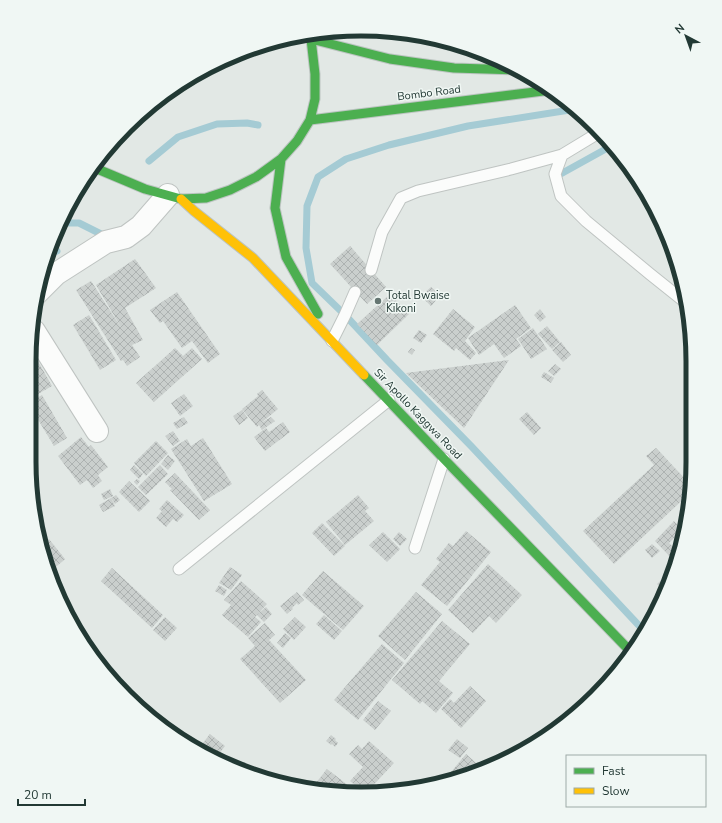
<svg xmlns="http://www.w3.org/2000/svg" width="722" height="823" font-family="'Nunito Sans',sans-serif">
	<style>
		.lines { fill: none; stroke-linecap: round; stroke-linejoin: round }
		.stream { stroke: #a5cbd4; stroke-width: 7 }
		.building { fill: url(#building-cross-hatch) }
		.lane-casing { stroke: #bfc4c2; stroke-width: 13 }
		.street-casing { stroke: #bfc4c2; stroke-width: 24 }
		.fast-casing { stroke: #bcc4c1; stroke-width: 11 }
		.slow-casing { stroke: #bcc4c1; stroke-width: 11 }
		.lane { stroke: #fbfcfb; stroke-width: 11 }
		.street { stroke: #fbfcfb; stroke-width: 22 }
		.fast { stroke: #4caf50; stroke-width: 9 }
		.slow { stroke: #ffc107; stroke-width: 9 }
		.poi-dot { fill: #657672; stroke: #f0f7f4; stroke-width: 1.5 }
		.labels { text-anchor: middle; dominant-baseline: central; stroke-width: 3; stroke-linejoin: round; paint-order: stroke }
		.street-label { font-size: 11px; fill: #223934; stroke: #f0f7f4 }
		.poi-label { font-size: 11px; fill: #223934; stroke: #f0f7f4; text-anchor: start }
		.rim { fill: none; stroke: #223934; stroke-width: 5 }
	</style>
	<defs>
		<pattern id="building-cross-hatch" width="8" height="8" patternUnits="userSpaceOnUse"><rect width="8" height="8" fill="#cacfcd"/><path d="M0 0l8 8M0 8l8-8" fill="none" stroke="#adb2b1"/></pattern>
	</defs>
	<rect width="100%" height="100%" fill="#e2e8e5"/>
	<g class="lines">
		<path class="stream" d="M 576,109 L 468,126 L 389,145 L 346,159 L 318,177 L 307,206 L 306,248 L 312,283 L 345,315 L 387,360 L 472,447 L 645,632
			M 149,161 L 178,137 L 217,124 L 247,123 L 258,125
			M 557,176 L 613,145
			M 63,223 L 79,223 L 101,234
			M 52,253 L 57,251"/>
	</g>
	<path class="building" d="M 350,246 L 386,287 L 367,304 L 330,264 Z
		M 135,259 L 156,288 L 125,308 L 143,340 L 132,345 L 140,357 L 127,366 L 123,360 L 121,361 L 76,290 L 91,281 L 122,329 L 96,285 Z
		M 49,260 L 53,266 L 45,271 L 48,264 Z
		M 431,287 L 440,296 L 431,306 L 421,296 Z
		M 177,292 L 220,354 L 208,363 L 192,341 L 182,348 L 163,321 L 160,323 L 150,310 Z
		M 390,294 L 409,314 L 377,345 L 357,324 Z
		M 515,305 L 531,328 L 516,339 L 521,346 L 504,358 L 494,344 L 479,355 L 468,338 Z
		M 453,309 L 475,327 L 465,341 L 476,353 L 470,360 L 456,348 L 454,351 L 433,334 Z
		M 540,309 L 546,317 L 540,322 L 534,315 Z
		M 89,315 L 116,360 L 100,370 L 73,325 Z
		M 547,326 L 560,342 L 552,349 L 538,334 Z
		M 533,328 L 547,349 L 531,359 L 518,339 Z
		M 419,330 L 427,335 L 421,343 L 413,338 Z
		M 561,342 L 571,355 L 563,362 L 552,350 Z
		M 175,348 L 183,356 L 192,348 L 202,359 L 154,402 L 136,383 Z
		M 411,348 L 415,350 L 412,355 L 408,352 Z
		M 35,356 L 52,386 L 31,398 L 33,357 Z
		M 509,360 L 464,428 L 406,373 Z
		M 555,364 L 561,369 L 554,376 L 548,371 Z
		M 544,372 L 554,378 L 551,383 L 541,377 Z
		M 262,390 L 278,409 L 261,423 L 271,417 L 275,421 L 262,430 L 259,425 L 257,427 L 242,409 L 258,396 L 257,394 Z
		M 184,394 L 193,406 L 180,416 L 171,403 Z
		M 42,395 L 67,438 L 54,446 L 31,408 L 31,401 Z
		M 242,410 L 248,418 L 239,425 L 233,416 Z
		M 527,412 L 541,428 L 534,435 L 519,419 Z
		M 184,417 L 188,423 L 177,429 L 173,423 Z
		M 283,422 L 290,432 L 265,451 L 254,437 L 266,428 L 269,432 Z
		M 173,431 L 180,441 L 173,446 L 165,436 Z
		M 81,437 L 89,447 L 91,445 L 108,467 L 98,475 L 102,481 L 93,488 L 87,480 L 80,485 L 58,456 Z
		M 203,438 L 232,484 L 204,501 L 171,449 L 187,439 L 191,446 Z
		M 156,441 L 168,453 L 146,476 L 134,463 Z
		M 656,448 L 691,485 L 690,493 L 614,564 L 583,531 L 654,465 L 646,456 Z
		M 168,455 L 175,461 L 168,470 L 161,464 Z
		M 134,465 L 143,474 L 139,479 L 130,470 Z
		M 160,465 L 168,474 L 146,495 L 138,487 Z
		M 175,473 L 210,510 L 199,520 L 170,490 L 172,489 L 165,482 Z
		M 137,479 L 140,481 L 137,485 L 134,482 Z
		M 129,481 L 150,501 L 139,512 L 119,492 Z
		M 110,489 L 113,496 L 104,500 L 101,494 Z
		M 116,495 L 120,500 L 115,504 L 111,498 Z
		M 358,495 L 369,508 L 365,511 L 374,521 L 345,545 L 326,522 Z
		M 111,498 L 115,506 L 103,512 L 99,505 Z
		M 167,500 L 184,515 L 177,522 L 173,519 L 166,527 L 156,518 L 162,511 L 159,509 Z
		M 674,521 L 682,530 L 669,543 L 679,552 L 677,558 L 674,561 L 655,541 Z
		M 322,523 L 345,546 L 334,556 L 312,533 Z
		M 466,531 L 491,552 L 447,606 L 421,585 L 440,562 L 436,559 L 449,543 L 453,546 Z
		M 383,532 L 400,549 L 387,562 L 369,545 Z
		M 399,532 L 407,539 L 400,546 L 393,539 Z
		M 683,537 L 680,550 L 676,546 Z
		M 49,539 L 65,559 L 50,572 L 40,547 Z
		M 652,544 L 660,551 L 652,558 L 645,550 Z
		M 488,564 L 522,595 L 496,623 L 489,616 L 473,633 L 448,610 Z
		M 230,567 L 242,575 L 231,590 L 219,583 Z
		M 112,568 L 163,615 L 152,628 L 101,581 Z
		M 323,571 L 364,606 L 343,630 L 302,595 Z
		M 671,571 L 673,573 L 668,588 L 664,591 L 657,584 Z
		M 241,581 L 267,604 L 255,617 L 261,622 L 248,637 L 222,615 L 231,605 L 224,600 Z
		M 219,585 L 227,590 L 224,596 L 215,591 Z
		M 297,592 L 304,600 L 298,605 L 297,603 L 292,608 L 293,609 L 287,614 L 280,606 Z
		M 416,592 L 442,614 L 405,660 L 378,636 Z
		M 266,607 L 272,614 L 264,622 L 257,615 Z
		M 324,615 L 342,631 L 334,640 L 316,624 Z
		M 165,617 L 177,628 L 165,641 L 153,630 Z
		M 295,617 L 306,627 L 294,640 L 283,629 Z
		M 442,621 L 470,644 L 439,681 L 453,693 L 436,713 L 422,701 L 420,704 L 392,680 Z
		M 265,623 L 275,635 L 269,640 L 306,680 L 280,703 L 240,659 L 255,646 L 248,638 Z
		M 285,633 L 291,638 L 283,648 L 277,643 Z
		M 382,644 L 404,663 L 358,720 L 334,700 Z
		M 470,686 L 486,701 L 461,728 L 441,709 L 450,699 L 454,703 Z
		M 378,701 L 391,711 L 375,730 L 363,720 Z
		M 210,734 L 225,746 L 216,758 L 199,748 Z
		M 331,735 L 336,739 L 335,740 L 338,743 L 335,747 L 332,744 L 331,745 L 326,741 Z
		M 457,739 L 468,748 L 460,758 L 448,750 Z
		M 369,741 L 394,763 L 367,792 L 363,792 L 350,781 L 363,767 L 349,754 L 358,745 L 362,749 Z
		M 466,754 L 483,769 L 467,776 L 448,780 L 446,778 Z
		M 327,769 L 353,789 L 351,791 L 311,789 Z"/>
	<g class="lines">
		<defs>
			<path id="lane" d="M 600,132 L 562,155 L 555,174 L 561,196 L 586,221 L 650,274 L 685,302
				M 371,270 L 382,232 L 401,198 L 418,191 L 511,169 L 562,155
				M 332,341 L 345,315 L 355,292
				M 415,548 L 444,459
				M 179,569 L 389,400"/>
			<path id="street" d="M 36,294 L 56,274 L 106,242 L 126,237 L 141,226 L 168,195
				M 34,331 L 97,431"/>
			<path id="fast" d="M 311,39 L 390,59 L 454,68 L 519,70
				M 310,120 L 551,90
				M 281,159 L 275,208 L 286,257 L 318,314
				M 95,168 L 145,189 L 181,199 L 206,198 L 230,190 L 256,177 L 281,159 L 297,141 L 310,120 L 315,99 L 315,74 L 311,39 L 308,34
				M 364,375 L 444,459 L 632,653"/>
			<path id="slow" d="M 181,199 L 194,211 L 253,258 L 364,375"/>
		</defs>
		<use href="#lane" class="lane-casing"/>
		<use href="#street" class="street-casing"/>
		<use href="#fast" class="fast-casing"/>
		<use href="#slow" class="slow-casing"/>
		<use href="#lane" class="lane"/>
		<use href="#street" class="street"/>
		<use href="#fast" class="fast"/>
		<use href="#slow" class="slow"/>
	</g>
	<circle class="poi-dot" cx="378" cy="301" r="4"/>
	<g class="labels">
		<g class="street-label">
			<text transform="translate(429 93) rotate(-7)">Bombo Road</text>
			<text transform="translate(418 414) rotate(46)">Sir Apollo Kaggwa Road</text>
		</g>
		<g class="poi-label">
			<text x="386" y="295">Total Bwaise<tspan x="386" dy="13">Kikoni</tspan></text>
		</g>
	</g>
	<path d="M0 0H722V823H0ZM361 36H361A325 325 0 0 1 686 361V462A325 325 0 0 1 361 787H361A325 325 0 0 1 36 462V361A325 325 0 0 1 361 36Z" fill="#f0f7f4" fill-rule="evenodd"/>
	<path class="rim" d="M361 36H361A325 325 0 0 1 686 361V462A325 325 0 0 1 361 787H361A325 325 0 0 1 36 462V361A325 325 0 0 1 361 36Z"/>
	<rect x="566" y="755" width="140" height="52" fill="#f0f7f4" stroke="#9eaba7"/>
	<rect x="574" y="768" width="20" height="6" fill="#4caf50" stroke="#9eaba7"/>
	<text x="602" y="775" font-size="12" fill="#223934">Fast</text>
	<rect x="574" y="788" width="20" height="6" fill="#ffc107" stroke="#9eaba7"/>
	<text x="602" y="795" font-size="12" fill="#223934">Slow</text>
	<g transform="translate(686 36) rotate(319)" stroke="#f0f7f4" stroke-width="3" paint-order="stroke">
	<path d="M0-3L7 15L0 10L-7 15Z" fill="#223934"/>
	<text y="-6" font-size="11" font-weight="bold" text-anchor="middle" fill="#223934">N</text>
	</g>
	<path d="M18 799v6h67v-6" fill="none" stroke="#223934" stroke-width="2"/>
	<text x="24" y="799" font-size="12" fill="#223934" stroke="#f0f7f4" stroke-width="3" paint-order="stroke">20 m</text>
</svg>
